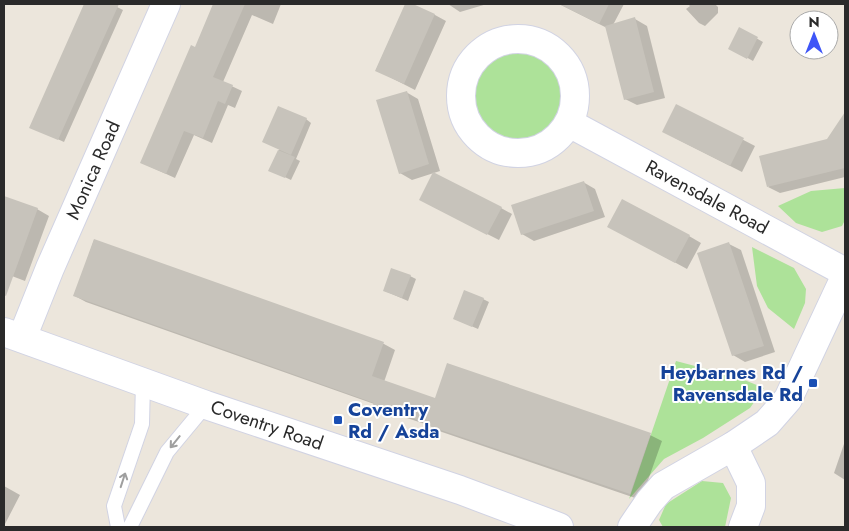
<svg xmlns="http://www.w3.org/2000/svg" width="849" height="531" font-family="Jost,sans-serif">
	<style>
		.green { fill: #ade299 }
		.shadow { fill: #0003 }
		.building { fill: #c7c3bb }
		.lines { fill: none; stroke-linecap: round; stroke-linejoin: round }
		.service-casing { stroke: #d1d3e3; stroke-width: 16 }
		.minor-casing { stroke: #d1d3e3; stroke-width: 30 }
		.tertiary-casing { stroke: #d1d3e3; stroke-width: 30 }
		.service { stroke: #fff; stroke-width: 14 }
		.minor { stroke: #fff; stroke-width: 28 }
		.tertiary { stroke: #fff; stroke-width: 28 }
		.oneway { stroke: #9f9f9f }
		.transit-dot { fill: #1a4fb4; stroke: #fff; stroke-width: 2 }
		.labels { text-anchor: middle; dominant-baseline: central; stroke-width: 4; stroke-linejoin: round; paint-order: stroke }
		.street-label { font-size: 19px; fill: #2a2a2a; stroke: #fff }
		.transit-label { font-size: 19px; font-weight: bold; fill: #164399; stroke: #fff; text-anchor: end }
	</style>
	<rect width="100%" height="100%" fill="#ece6dc"/>
	<path class="green" d="M471 96a47 47 0 1 1 94 0a47 47 0 1 1-94 0Z
		M 845,188 L 845,220 L 842,226 L 822,232 L 796,223 L 778,206 L 811,191 Z
		M 752,247 L 794,268 L 806,289 L 805,303 L 794,329 L 768,308 L 757,286 Z
		M 676,361 L 737,377 L 764,388 L 750,408 L 703,438 L 664,459 L 629,499 Z
		M 702,481 L 723,483 L 731,498 L 725,527 L 663,527 L 659,520 L 666,504 Z"/>
	<path class="shadow" d="M 86,4 L 115,4 L 115,6 L 123,10 L 64,142 L 31,127 Z
		M 214,4 L 281,4 L 273,24 L 252,15 L 223,82 L 242,91 L 235,108 L 228,105 L 212,143 L 194,135 L 175,178 L 142,163 L 195,49 Z
		M 406,4 L 435,15 L 446,21 L 415,90 L 376,70 Z
		M 448,4 L 487,4 L 460,12 Z
		M 559,4 L 624,4 L 613,25 L 635,19 L 647,26 L 665,98 L 637,105 L 625,99 L 607,28 Z
		M 688,4 L 715,4 L 718,7 L 718,13 L 705,26 L 699,23 L 686,9 L 690,6 Z
		M 740,29 L 763,42 L 753,61 L 730,48 Z
		M 406,92 L 418,99 L 440,171 L 412,180 L 400,173 Z
		M 676,105 L 755,146 L 742,172 L 675,138 Z
		M 845,114 L 845,177 L 780,193 L 768,187 L 828,140 Z
		M 306,119 L 311,123 L 296,159 L 300,161 L 291,180 L 270,170 L 279,150 Z
		M 583,182 L 595,189 L 605,217 L 534,241 L 522,234 Z
		M 4,197 L 37,209 L 49,216 L 25,281 L 4,273 Z
		M 432,206 L 501,208 L 512,214 L 499,240 Z
		M 621,233 L 689,236 L 701,243 L 687,269 Z
		M 94,240 L 384,344 L 395,350 L 384,382 L 436,399 L 650,435 L 662,441 L 641,500 L 439,431 L 431,426 L 386,411 L 377,405 L 86,302 L 75,296 Z
		M 729,244 L 741,250 L 775,352 L 745,362 L 733,355 Z
		M 410,276 L 416,279 L 408,301 L 385,291 Z
		M 483,299 L 489,302 L 478,329 L 455,319 Z
		M 845,441 L 845,480 L 834,473 Z
		M 4,486 L 20,495 L 4,526 Z"/>
	<path class="building" d="M 84,4 L 119,4 L 58,140 L 29,128 Z
		M 213,4 L 245,4 L 213,77 L 233,85 L 225,104 L 218,101 L 203,138 L 184,131 L 166,174 L 140,163 L 191,45 L 195,47 Z
		M 405,4 L 413,4 L 435,14 L 404,84 L 375,71 Z
		M 559,4 L 609,4 L 599,24 Z
		M 635,17 L 654,92 L 624,100 L 605,26 Z
		M 739,27 L 758,37 L 747,59 L 728,49 Z
		M 407,91 L 429,164 L 399,174 L 376,100 Z
		M 676,104 L 744,138 L 730,166 L 662,132 Z
		M 278,106 L 307,118 L 291,155 L 262,142 Z
		M 845,112 L 845,168 L 767,187 L 759,156 L 827,139 Z
		M 278,150 L 295,157 L 285,178 L 268,171 Z
		M 433,172 L 502,207 L 487,235 L 419,200 Z
		M 584,181 L 594,211 L 521,235 L 511,205 Z
		M 4,196 L 38,208 L 6,296 L 4,295 Z
		M 622,199 L 690,235 L 675,263 L 607,227 Z
		M 94,239 L 384,342 L 372,376 L 435,398 L 447,363 L 651,433 L 630,494 L 426,425 L 426,423 L 373,405 L 374,403 L 73,296 Z
		M 729,242 L 764,346 L 732,356 L 697,253 Z
		M 391,268 L 411,275 L 402,298 L 383,291 Z
		M 464,290 L 484,298 L 472,327 L 453,319 Z"/>
	<g class="lines">
		<defs>
			<path id="service" d="M 118,527 L 114,506 L 142,424 L 143,382
				M 130,527 L 167,452 L 206,405"/>
			<path id="minor" d="M461 96a57 57 0 1 1 114 0a57 57 0 1 1-114 0Z
				M 569,123 L 845,272
				M 22,338 L 50,268 L 166,4
				M 733,446 L 751,483 L 751,506 L 743,527"/>
			<path id="tertiary" d="M 4,332 L 206,405 L 460,490 L 559,527
				M 632,527 L 649,502 L 663,486 L 733,446 L 767,423 L 788,399 L 845,277"/>
		</defs>
		<use href="#service" class="service-casing"/>
		<use href="#minor" class="minor-casing"/>
		<use href="#tertiary" class="tertiary-casing"/>
		<use href="#service" class="service"/>
		<use href="#minor" class="minor"/>
		<use href="#tertiary" class="tertiary"/>
	</g>
	<defs><path id="oneway-shaft" d="M-6 0H5M1.5-3L5.5 0L1.5 3" fill="none" stroke-width="1.6" stroke-linecap="round" stroke-linejoin="round" transform="scale(1.25)"/></defs>
	<g class="oneway">
		<use href="#oneway-shaft" transform="translate(175 442) rotate(129)"/>
		<use href="#oneway-shaft" transform="translate(123 480) rotate(-72)"/>
	</g>
	<g class="transit-dot">
		<rect x="808" y="378" width="10" height="10" rx="2.5"/>
		<rect x="333" y="415" width="10" height="10" rx="2.5"/>
	</g>
	<g class="labels">
		<g class="street-label">
			<text transform="translate(93 170) rotate(-66)">Monica Road</text>
			<text transform="translate(707 197) rotate(28)">Ravensdale Road</text>
			<text transform="translate(267 425) rotate(19)">Coventry Road</text>
		</g>
		<g class="transit-label">
			<text x="803" y="372">Heybarnes Rd /<tspan x="803" dy="22">Ravensdale Rd</tspan></text>
			<text x="348" y="409" text-anchor="start">Coventry<tspan x="348" dy="22">Rd / Asda</tspan></text>
		</g>
	</g>
	<rect width="849" height="531" fill="none" stroke="#2a2a2a" stroke-width="10"/>
	<g transform="translate(814 35)"><circle r="24" fill="#ffffff" stroke="#aaaaaa"/>
	<path d="M0-4L9 19L0 12L-9 19Z" fill="#3e55f7"/>
	<text y="-8" font-size="14" font-weight="bold" text-anchor="middle" fill="#2a2a2a">N</text>
	</g>
</svg>
